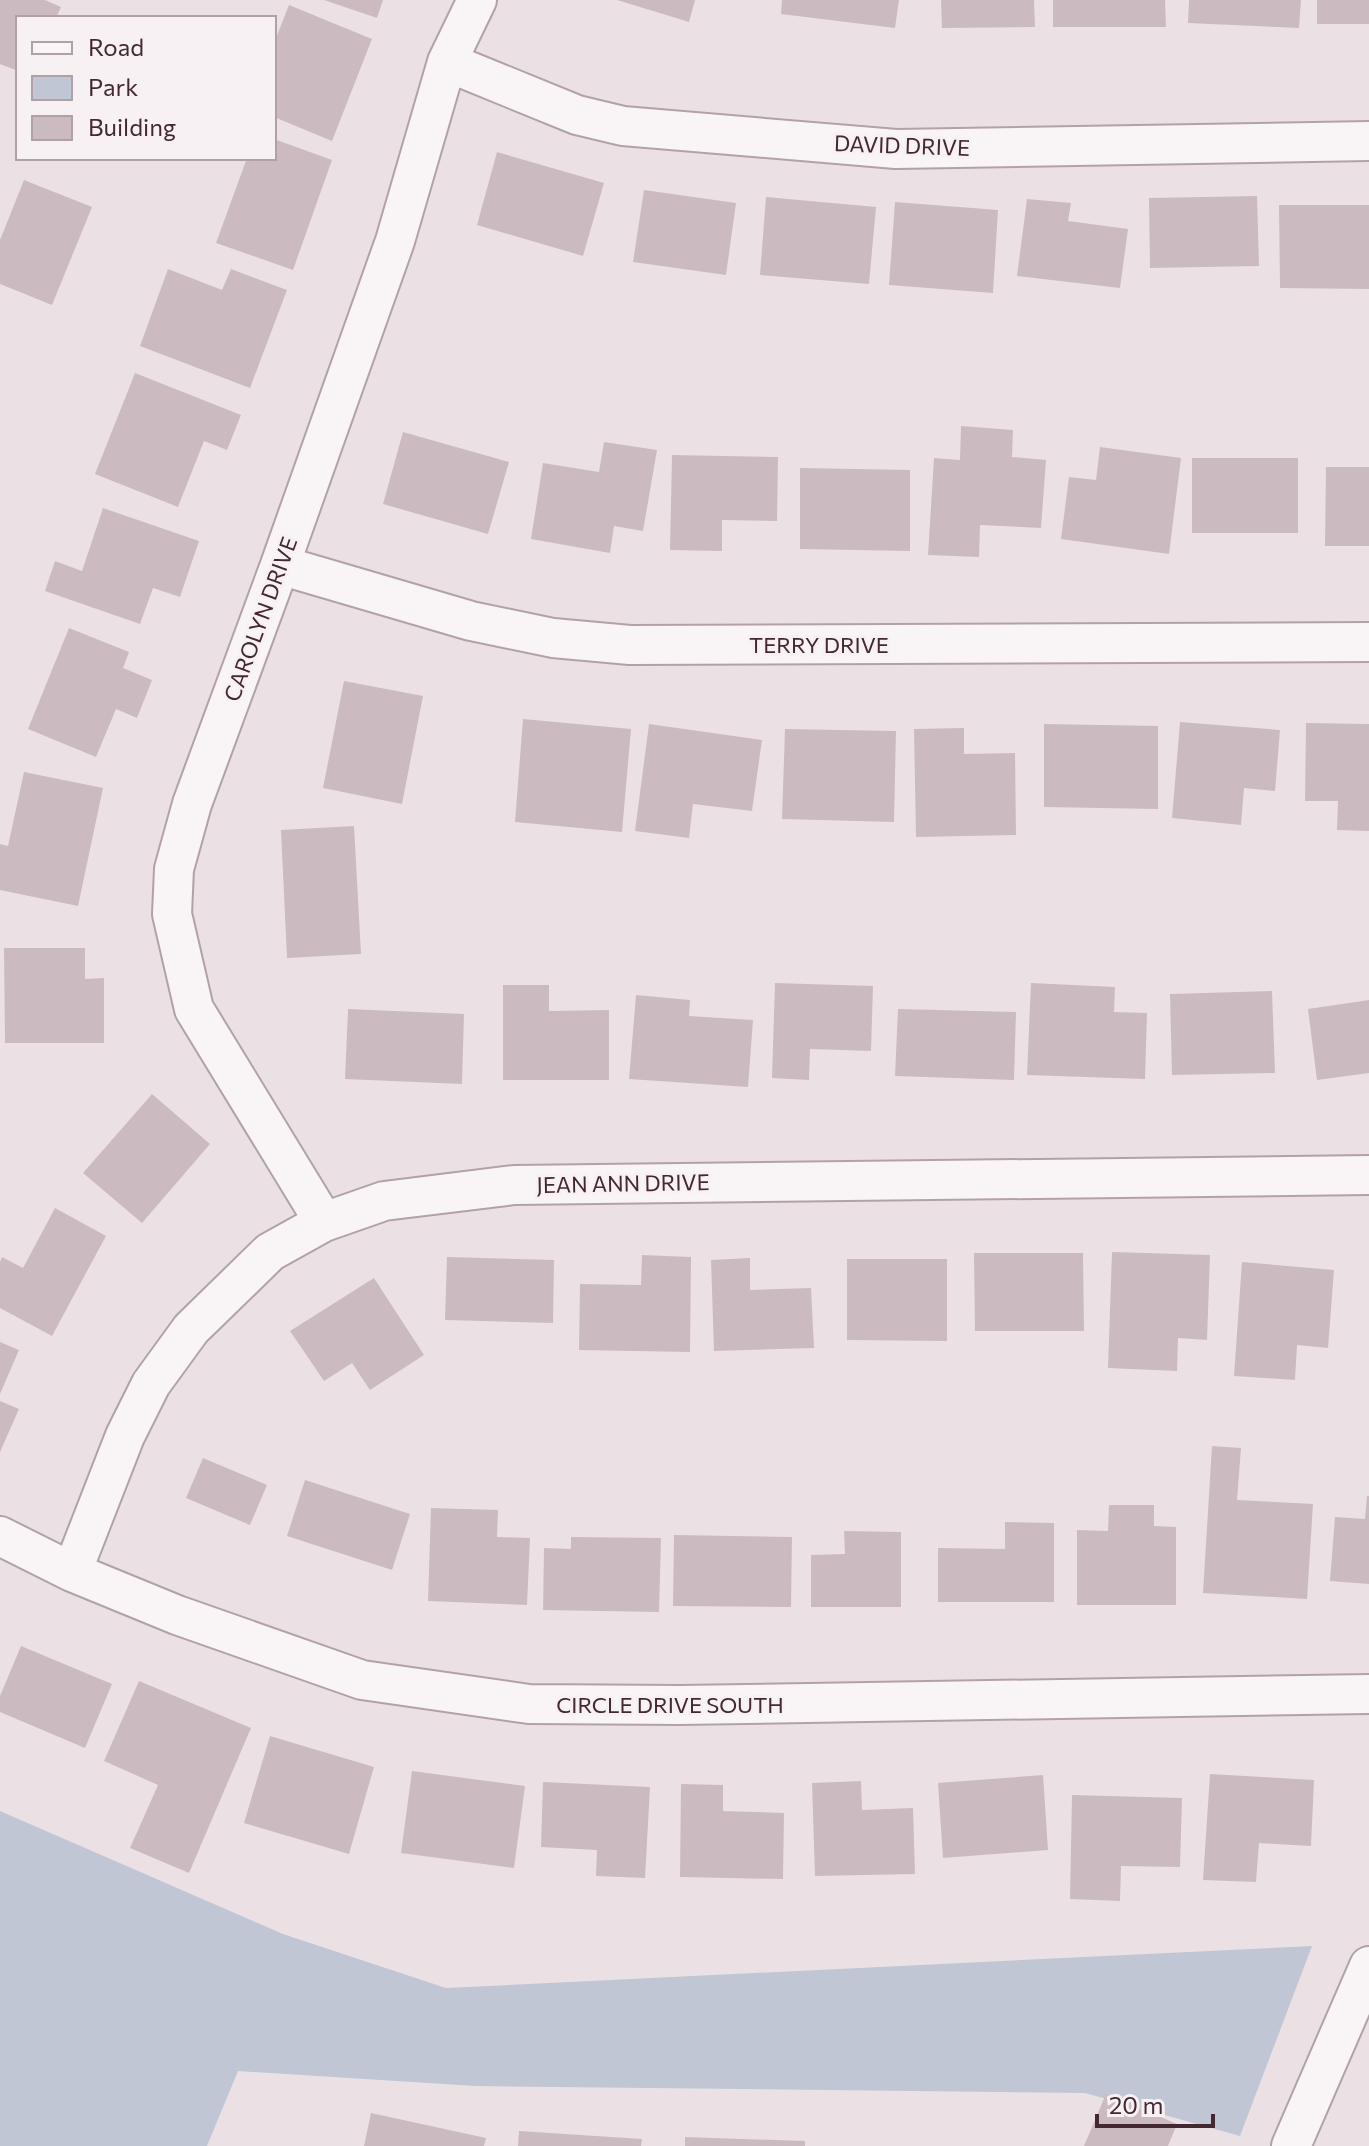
<svg xmlns="http://www.w3.org/2000/svg" width="1369" height="2146" font-family="Commissioner,sans-serif">
	<style>
		.green { fill: #c1c6d5 }
		.building { fill: #cbbbc0 }
		.lines { fill: none; stroke-linecap: round; stroke-linejoin: round }
		.minor-casing { stroke: #b2a2a8; stroke-width: 42 }
		.minor { stroke: #f9f4f6; stroke-width: 38 }
		.labels { text-anchor: middle; dominant-baseline: central; stroke-width: 6; stroke-linejoin: round; paint-order: stroke }
		.street-label { font-size: 22px; fill: #442831; stroke: #f8f1f4 }
	</style>
	<rect width="100%" height="100%" fill="#ebe1e5"/>
	<path class="green" d="M 0,1811 L 283,1934 L 446,1988 L 1312,1946 L 1240,2136 L 1085,2093 L 475,2086 L 238,2071 L 207,2146 L 0,2146 Z"/>
	<path class="building" d="M 0,0 L 45,0 L 61,7 L 56,18 L 18,18 L 18,71 L 0,64 Z
		M 324,0 L 383,0 L 377,18 Z
		M 617,0 L 695,0 L 689,22 Z
		M 782,0 L 899,0 L 895,28 L 781,14 Z
		M 941,0 L 1034,0 L 1035,27 L 942,28 Z
		M 1053,0 L 1165,0 L 1166,27 L 1053,27 Z
		M 1189,0 L 1301,0 L 1299,28 L 1188,23 Z
		M 1317,0 L 1369,0 L 1369,24 L 1317,24 Z
		M 289,5 L 372,39 L 332,141 L 274,117 L 274,43 Z
		M 274,139 L 332,160 L 293,270 L 216,243 L 247,158 L 274,158 Z
		M 497,152 L 604,183 L 583,256 L 477,225 Z
		M 24,180 L 92,207 L 52,305 L 0,284 L 0,240 Z
		M 644,190 L 736,203 L 726,275 L 633,262 Z
		M 1257,196 L 1259,266 L 1150,268 L 1149,198 Z
		M 766,197 L 876,207 L 869,284 L 760,275 Z
		M 1027,199 L 1071,203 L 1068,221 L 1128,229 L 1120,288 L 1017,276 Z
		M 895,202 L 998,210 L 993,293 L 889,285 Z
		M 1279,205 L 1369,205 L 1369,289 L 1280,288 Z
		M 168,269 L 222,290 L 231,269 L 287,290 L 250,388 L 140,346 Z
		M 135,373 L 241,415 L 227,450 L 204,441 L 178,507 L 95,474 Z
		M 961,426 L 1013,430 L 1012,457 L 1046,460 L 1041,528 L 980,525 L 979,557 L 928,555 L 934,458 L 960,460 Z
		M 403,432 L 509,462 L 488,534 L 383,504 Z
		M 604,442 L 657,450 L 643,531 L 614,526 L 610,553 L 531,539 L 543,463 L 599,472 Z
		M 1100,447 L 1181,458 L 1169,554 L 1061,539 L 1069,477 L 1096,480 Z
		M 672,455 L 778,457 L 777,521 L 722,520 L 722,551 L 670,550 Z
		M 1192,458 L 1298,458 L 1298,533 L 1192,533 Z
		M 1326,467 L 1369,467 L 1369,546 L 1325,546 Z
		M 800,468 L 910,470 L 910,551 L 800,549 Z
		M 103,508 L 199,541 L 180,597 L 153,588 L 140,624 L 45,591 L 55,561 L 82,571 Z
		M 69,628 L 129,652 L 123,668 L 152,680 L 137,718 L 116,709 L 96,757 L 28,729 Z
		M 344,681 L 423,696 L 402,804 L 323,788 Z
		M 523,719 L 631,729 L 622,832 L 515,822 Z
		M 1180,722 L 1280,730 L 1275,791 L 1244,788 L 1241,825 L 1172,818 Z
		M 1306,723 L 1369,724 L 1369,831 L 1337,830 L 1338,801 L 1305,801 Z
		M 649,724 L 762,740 L 752,811 L 693,804 L 689,838 L 635,831 Z
		M 1044,724 L 1158,726 L 1158,809 L 1044,807 Z
		M 964,728 L 964,754 L 1015,753 L 1016,835 L 916,837 L 914,729 Z
		M 785,729 L 896,731 L 894,822 L 782,819 Z
		M 24,772 L 103,788 L 78,906 L 0,890 L 0,844 L 8,846 Z
		M 354,826 L 361,954 L 287,958 L 281,830 Z
		M 4,948 L 85,948 L 85,979 L 104,978 L 104,1043 L 5,1043 Z
		M 775,983 L 873,986 L 871,1051 L 810,1049 L 809,1080 L 772,1078 Z
		M 1031,983 L 1115,987 L 1114,1012 L 1147,1013 L 1145,1079 L 1027,1075 Z
		M 503,985 L 549,985 L 549,1011 L 609,1010 L 609,1080 L 503,1080 Z
		M 1272,991 L 1275,1073 L 1172,1075 L 1170,994 Z
		M 636,995 L 690,1000 L 689,1016 L 753,1020 L 748,1087 L 629,1079 Z
		M 1369,1000 L 1369,1073 L 1317,1080 L 1308,1009 Z
		M 348,1009 L 464,1014 L 462,1084 L 345,1079 Z
		M 898,1009 L 1016,1012 L 1014,1080 L 895,1076 Z
		M 152,1094 L 210,1144 L 142,1223 L 83,1173 Z
		M 55,1208 L 106,1236 L 52,1336 L 0,1308 L 0,1262 L 2,1257 L 23,1268 Z
		M 1112,1252 L 1210,1255 L 1207,1340 L 1178,1338 L 1177,1371 L 1108,1368 Z
		M 974,1253 L 1083,1253 L 1084,1331 L 975,1331 Z
		M 642,1255 L 691,1257 L 690,1352 L 579,1350 L 580,1284 L 641,1285 Z
		M 447,1257 L 554,1260 L 553,1323 L 445,1320 Z
		M 750,1258 L 750,1290 L 811,1288 L 814,1348 L 714,1351 L 711,1260 Z
		M 847,1259 L 947,1259 L 947,1341 L 847,1340 Z
		M 1242,1262 L 1334,1270 L 1328,1348 L 1297,1345 L 1295,1380 L 1234,1376 Z
		M 374,1278 L 424,1355 L 370,1390 L 352,1363 L 324,1381 L 290,1331 Z
		M 0,1342 L 19,1350 L 0,1394 Z
		M 0,1401 L 19,1409 L 0,1452 Z
		M 1212,1446 L 1241,1448 L 1237,1500 L 1313,1504 L 1307,1599 L 1203,1593 Z
		M 203,1458 L 267,1485 L 250,1525 L 186,1498 Z
		M 305,1480 L 410,1514 L 392,1570 L 287,1536 Z
		M 1367,1496 L 1369,1496 L 1369,1584 L 1330,1581 L 1335,1517 L 1365,1519 Z
		M 1109,1505 L 1154,1505 L 1154,1526 L 1176,1527 L 1176,1605 L 1077,1605 L 1077,1530 L 1108,1531 Z
		M 431,1508 L 498,1510 L 497,1537 L 530,1538 L 527,1605 L 428,1601 Z
		M 1005,1522 L 1054,1523 L 1054,1602 L 938,1602 L 938,1548 L 1005,1549 Z
		M 844,1531 L 901,1532 L 901,1607 L 811,1607 L 811,1555 L 845,1554 Z
		M 674,1535 L 792,1537 L 791,1607 L 673,1606 Z
		M 571,1537 L 661,1538 L 659,1612 L 543,1610 L 544,1548 L 571,1549 Z
		M 21,1646 L 112,1684 L 85,1748 L 0,1712 L 0,1696 Z
		M 139,1681 L 251,1728 L 189,1873 L 130,1848 L 158,1785 L 104,1761 Z
		M 270,1736 L 374,1767 L 349,1854 L 244,1823 Z
		M 412,1771 L 525,1786 L 514,1868 L 401,1853 Z
		M 1210,1774 L 1314,1780 L 1311,1846 L 1259,1843 L 1256,1882 L 1203,1880 Z
		M 1043,1775 L 1048,1850 L 943,1858 L 938,1783 Z
		M 861,1781 L 862,1810 L 913,1808 L 915,1874 L 815,1876 L 812,1783 Z
		M 543,1782 L 650,1787 L 645,1878 L 596,1876 L 597,1850 L 541,1847 Z
		M 681,1784 L 723,1785 L 723,1811 L 784,1813 L 783,1879 L 680,1877 Z
		M 1072,1795 L 1182,1798 L 1180,1867 L 1121,1866 L 1120,1901 L 1070,1899 Z
		M 1106,2094 L 1177,2124 L 1168,2146 L 1084,2146 Z
		M 371,2113 L 486,2138 L 484,2146 L 364,2146 Z
		M 519,2131 L 642,2139 L 641,2146 L 518,2146 Z
		M 685,2137 L 805,2141 L 805,2146 L 685,2146 Z"/>
	<g class="lines">
		<defs>
			<path id="minor" d="M 447,62 L 577,115 L 623,126 L 896,149 L 1369,141
				M 280,565 L 471,621 L 553,638 L 630,645 L 1369,642
				M 324,1222 L 194,1009 L 172,914 L 174,869 L 192,804 L 280,565 L 395,241 L 447,62 L 477,0
				M 0,1536 L 72,1572 L 177,1615 L 362,1680 L 529,1704 L 680,1705 L 1369,1694
				M 72,1572 L 125,1436 L 151,1384 L 191,1329 L 270,1252 L 324,1222 L 384,1201 L 514,1185 L 1369,1175
				M 1291,2146 L 1369,1966"/>
		</defs>
		<use href="#minor" class="minor-casing"/>
		<use href="#minor" class="minor"/>
	</g>
	<g class="labels">
		<g class="street-label">
			<text transform="translate(902 145) rotate(2)">DAVID DRIVE</text>
			<text transform="translate(260 619) rotate(-70)">CAROLYN DRIVE</text>
			<text x="819" y="644">TERRY DRIVE</text>
			<text transform="translate(623 1183) rotate(-1)">JEAN ANN DRIVE</text>
			<text x="670" y="1704">CIRCLE DRIVE SOUTH</text>
		</g>
	</g>
	<rect x="16" y="16" width="260" height="144" fill="#f8f1f4" stroke="#b0a1a6" stroke-width="2"/>
	<rect x="32" y="42" width="40" height="12" fill="#f9f4f6" stroke="#b0a1a6" stroke-width="2"/>
	<text x="88" y="56" font-size="24" fill="#442831">Road</text>
	<rect x="32" y="76" width="40" height="24" fill="#c1c6d5" stroke="#b0a1a6" stroke-width="2"/>
	<text x="88" y="96" font-size="24" fill="#442831">Park</text>
	<rect x="32" y="116" width="40" height="24" fill="#cbbbc0" stroke="#b0a1a6" stroke-width="2"/>
	<text x="88" y="136" font-size="24" fill="#442831">Building</text>
	<path d="M1097 2114v12h116v-12" fill="none" stroke="#442831" stroke-width="4"/>
	<text x="1109" y="2114" font-size="24" fill="#442831" stroke="#f8f1f4" stroke-width="6" paint-order="stroke">20 m</text>
</svg>
